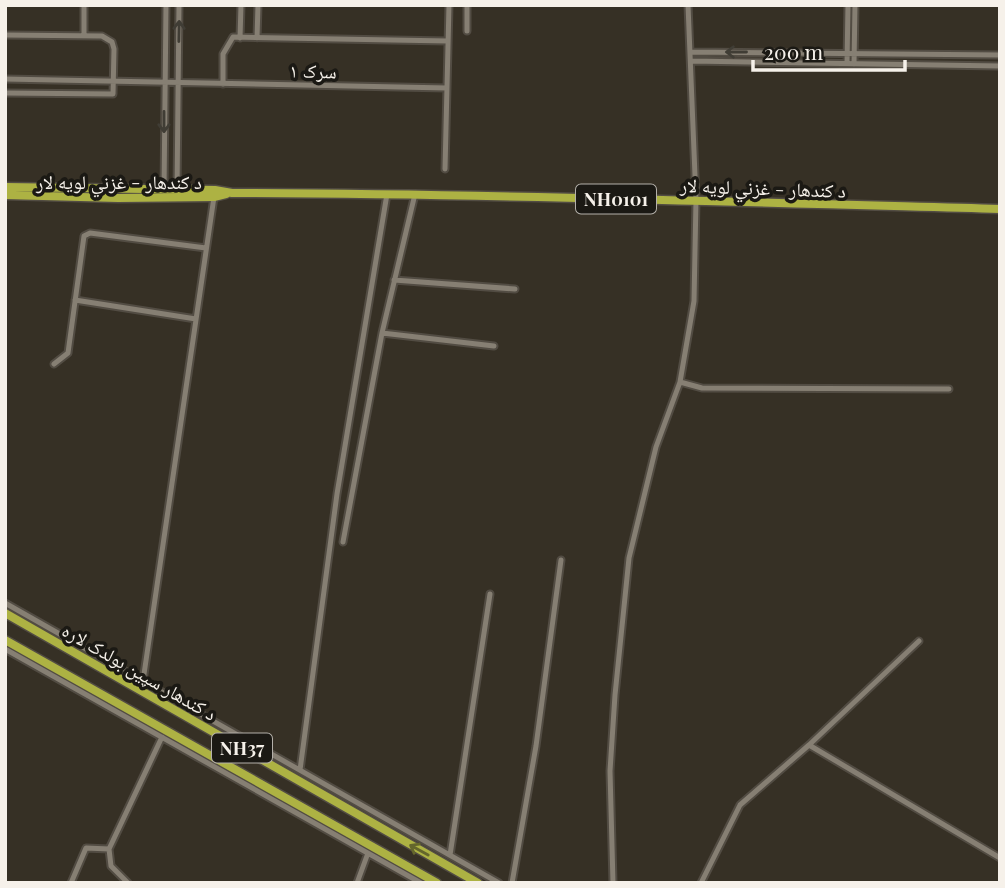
<svg xmlns="http://www.w3.org/2000/svg" width="1005" height="888" font-family="'Playfair Display','Noto Naskh Arabic',serif">
	<style>
		.lines { fill: none; stroke-linecap: round; stroke-linejoin: round }
		.minor-casing { stroke: #524c43; stroke-width: 9 }
		.highway-casing { stroke: #524c43; stroke-width: 11 }
		.minor { stroke: #867f73; stroke-width: 5 }
		.highway { stroke: #adb243; stroke-width: 8 }
		.oneway { stroke: #403d35 }
		.oneway2 { stroke: #64662c }
		.labels { text-anchor: middle; dominant-baseline: central; stroke-width: 7; stroke-linejoin: round; paint-order: stroke }
		.shield { fill: #1b1914; stroke: #b4b0aa; stroke-width: 2 }
		.shield-label { font-size: 18px; font-weight: bold; fill: #f6f1ea }
		.street-label { font-size: 19px; fill: #f6f1ea; stroke: #1b1914 }
	</style>
	<rect width="100%" height="100%" fill="#363025"/>
	<g class="lines">
		<defs>
			<path id="minor" d="M 467,31 L 467,5
				M 5,35 L 102,36 L 112,42 L 114,49 L 113,94 L 5,93
				M 84,36 L 84,5
				M 240,38 L 241,5
				M 257,38 L 258,5
				M 692,52 L 1000,55
				M 692,61 L 1000,66
				M 847,63 L 848,5
				M 854,64 L 855,5
				M 5,79 L 447,88
				M 223,84 L 223,54 L 233,37 L 448,41
				M 445,169 L 449,5
				M 164,191 L 166,5
				M 177,191 L 179,5
				M 394,280 L 515,289
				M 75,300 L 196,319
				M 382,333 L 494,346
				M 54,364 L 68,353 L 84,236 L 90,233 L 206,248
				M 680,382 L 702,388 L 949,389
				M 343,542 L 382,333 L 415,194
				M 5,603 L 499,883
				M 5,649 L 421,883
				M 143,681 L 214,197
				M 809,745 L 1000,858
				M 300,770 L 337,494 L 387,194
				M 109,849 L 111,866 L 128,883
				M 450,855 L 490,594
				M 71,883 L 86,848 L 109,849 L 162,737
				M 357,883 L 368,853
				M 512,883 L 536,746 L 561,560
				M 613,883 L 610,771 L 615,695 L 629,558 L 656,447 L 680,382 L 694,301 L 696,200 L 688,5
				M 701,883 L 740,805 L 809,745 L 919,641"/>
			<path id="highway" d="M 5,187 L 215,190 L 232,193 C 488,194 744,202 1000,209
				M 5,195 L 118,198 L 214,197 L 226,194
				M 5,613 L 478,883
				M 5,640 L 437,883"/>
		</defs>
		<use href="#minor" class="minor-casing"/>
		<use href="#highway" class="highway-casing"/>
		<use href="#minor" class="minor"/>
		<use href="#highway" class="highway"/>
	</g>
	<defs><path id="oneway-shaft" d="M-6 0H5M1.5-3L5.5 0L1.5 3" fill="none" stroke-width="1.6" stroke-linecap="round" stroke-linejoin="round" transform="scale(1.75)"/></defs>
	<g class="oneway">
		<use href="#oneway-shaft" transform="translate(179 31) rotate(-89)"/>
		<use href="#oneway-shaft" transform="translate(736 52) rotate(-180)"/>
		<use href="#oneway-shaft" transform="translate(164 122) rotate(90)"/>
	</g>
	<use class="oneway2" href="#oneway-shaft" transform="translate(419 850) rotate(-151)"/>
	<g class="labels">
		<g class="shield">
			<rect x="576" y="184.5" width="80" height="29" rx="5"/>
			<rect x="212" y="733.5" width="60" height="29" rx="5"/>
		</g>
		<g class="shield-label">
			<text x="616" y="199">NH0101</text>
			<text x="242" y="748">NH37</text>
		</g>
		<g class="street-label">
			<text transform="translate(313 70) rotate(1)">سرک ۱</text>
			<text x="119" y="181">د کندهار - غزني لويه لار</text>
			<text transform="translate(763 187) rotate(2)">د کندهار - غزني لويه لار</text>
			<text transform="translate(140 671) rotate(30)">د کندهار سپین بولدک لاره</text>
		</g>
	</g>
	<rect width="1005" height="888" fill="none" stroke="#f6f1ea" stroke-width="14"/>
	<path d="M753 60v10h152v-10" fill="none" stroke="#f6f1ea" stroke-width="3.5"/>
	<text x="764" y="60" font-size="21" fill="#f6f1ea" stroke="#1b1914" stroke-width="5" paint-order="stroke">200 m</text>
</svg>
